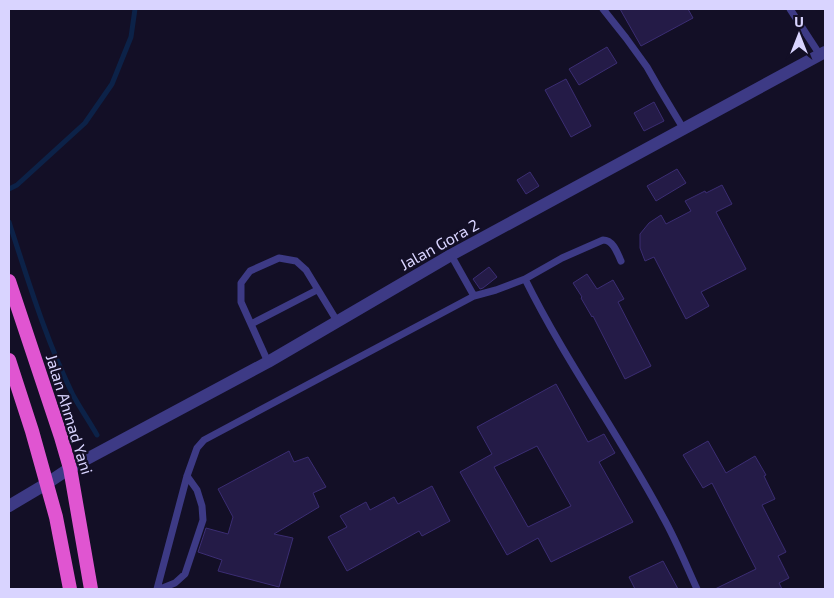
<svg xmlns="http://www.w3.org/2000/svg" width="834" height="598" font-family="'Exo 2',sans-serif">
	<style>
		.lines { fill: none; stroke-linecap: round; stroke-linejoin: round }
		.stream { stroke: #0c2248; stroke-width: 5 }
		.building { fill: #241b47; stroke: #3b2d73; fill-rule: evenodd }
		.service { stroke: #3d3a85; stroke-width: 7 }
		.tertiary { stroke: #3d3a85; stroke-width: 12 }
		.trunk { stroke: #e055d1; stroke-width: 14 }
		.labels { text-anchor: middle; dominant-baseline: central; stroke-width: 4.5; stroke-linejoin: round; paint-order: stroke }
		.street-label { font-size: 16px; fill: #d9d4ff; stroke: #130f26 }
	</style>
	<rect width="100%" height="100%" fill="#130f26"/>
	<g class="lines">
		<path class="stream" d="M 9,189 L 17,185 L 85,123 L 112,84 L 131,37 L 135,9
			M 9,222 C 28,280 46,340 73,395 C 80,408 89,421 97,435"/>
	</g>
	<path class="building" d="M 620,9 L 688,9 L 693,18 L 641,46 Z
		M 607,47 L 617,63 L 579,85 L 569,69 Z
		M 566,79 L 591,126 L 571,137 L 545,90 Z
		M 654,102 L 664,121 L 644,131 L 634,113 Z
		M 677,169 L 686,183 L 656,201 L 647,186 Z
		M 530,172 L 539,186 L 526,194 L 517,180 Z
		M 722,185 L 732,204 L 716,212 L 746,269 L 701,292 L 709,306 L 686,319 L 654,257 L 645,261 L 640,248 L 640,234 L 649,223 L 661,215 L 666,224 L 691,211 L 685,201 L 705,191 L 706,193 Z
		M 489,267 L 497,277 L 483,288 L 480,289 L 473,279 Z
		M 587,274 L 597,289 L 613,280 L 624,299 L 618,302 L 651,366 L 625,379 L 593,316 L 592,317 L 581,298 L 582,297 L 573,283 Z
		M 556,384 L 588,442 L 604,434 L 615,453 L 599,462 L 633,522 L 551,562 L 538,538 L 507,555 L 460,472 L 492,454 L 477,427 ZM 537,446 L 571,506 L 528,527 L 494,467 Z
		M 708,441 L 726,473 L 755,456 L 766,475 L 764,476 L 775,499 L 762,505 L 786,552 L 778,556 L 789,578 L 779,583 L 782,589 L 715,589 L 756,569 L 712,483 L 703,488 L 683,455 Z
		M 289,451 L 294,462 L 308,457 L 326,487 L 313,493 L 319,507 L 274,534 L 293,538 L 279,587 L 218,571 L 222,560 L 198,552 L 206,528 L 228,534 L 233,517 L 218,489 Z
		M 432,486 L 450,521 L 422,536 L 419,531 L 347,571 L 328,537 L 347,527 L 340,516 L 366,502 L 370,510 L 394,497 L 398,504 Z
		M 663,561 L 678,589 L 635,589 L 629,577 Z"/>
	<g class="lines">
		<path class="service" d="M 603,9 L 626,38 L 647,67 L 659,88 L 683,128
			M 790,9 L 820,55
			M 451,255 L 474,296
			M 525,279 L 562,258 L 603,240 C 613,240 617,252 621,261
			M 251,324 L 317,290
			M 268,362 L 241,302 L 241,283 L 250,271 L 279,258 L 296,261 L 306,270 L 337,321
			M 157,589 L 187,476 L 197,448 L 204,440 L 474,296 L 496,290 L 525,279 C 566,362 620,436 663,517 C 676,540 686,565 697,589
			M 160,589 L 175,583 L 185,574 L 203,520 L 202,506 L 197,490 L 187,476"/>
		<path class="tertiary" d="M 9,506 L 46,484 L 70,468 L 268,362 L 451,255 L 825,52"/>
		<path class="trunk" d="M 9,281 L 61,437 L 70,468 L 91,589
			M 9,360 L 32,431 L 56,517 L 70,589"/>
	</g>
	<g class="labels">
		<g class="street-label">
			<text transform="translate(439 244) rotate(-29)">Jalan Gora 2</text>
			<text transform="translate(70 414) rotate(73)">Jalan Ahmad Yani</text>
		</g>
	</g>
	<rect width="834" height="598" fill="none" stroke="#d9d4ff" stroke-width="20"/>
	<g transform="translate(799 35)" stroke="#130f26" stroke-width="4" paint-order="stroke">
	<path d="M0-4L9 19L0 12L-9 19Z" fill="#d9d4ff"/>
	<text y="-8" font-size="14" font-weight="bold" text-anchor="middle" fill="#d9d4ff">U</text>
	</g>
</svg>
